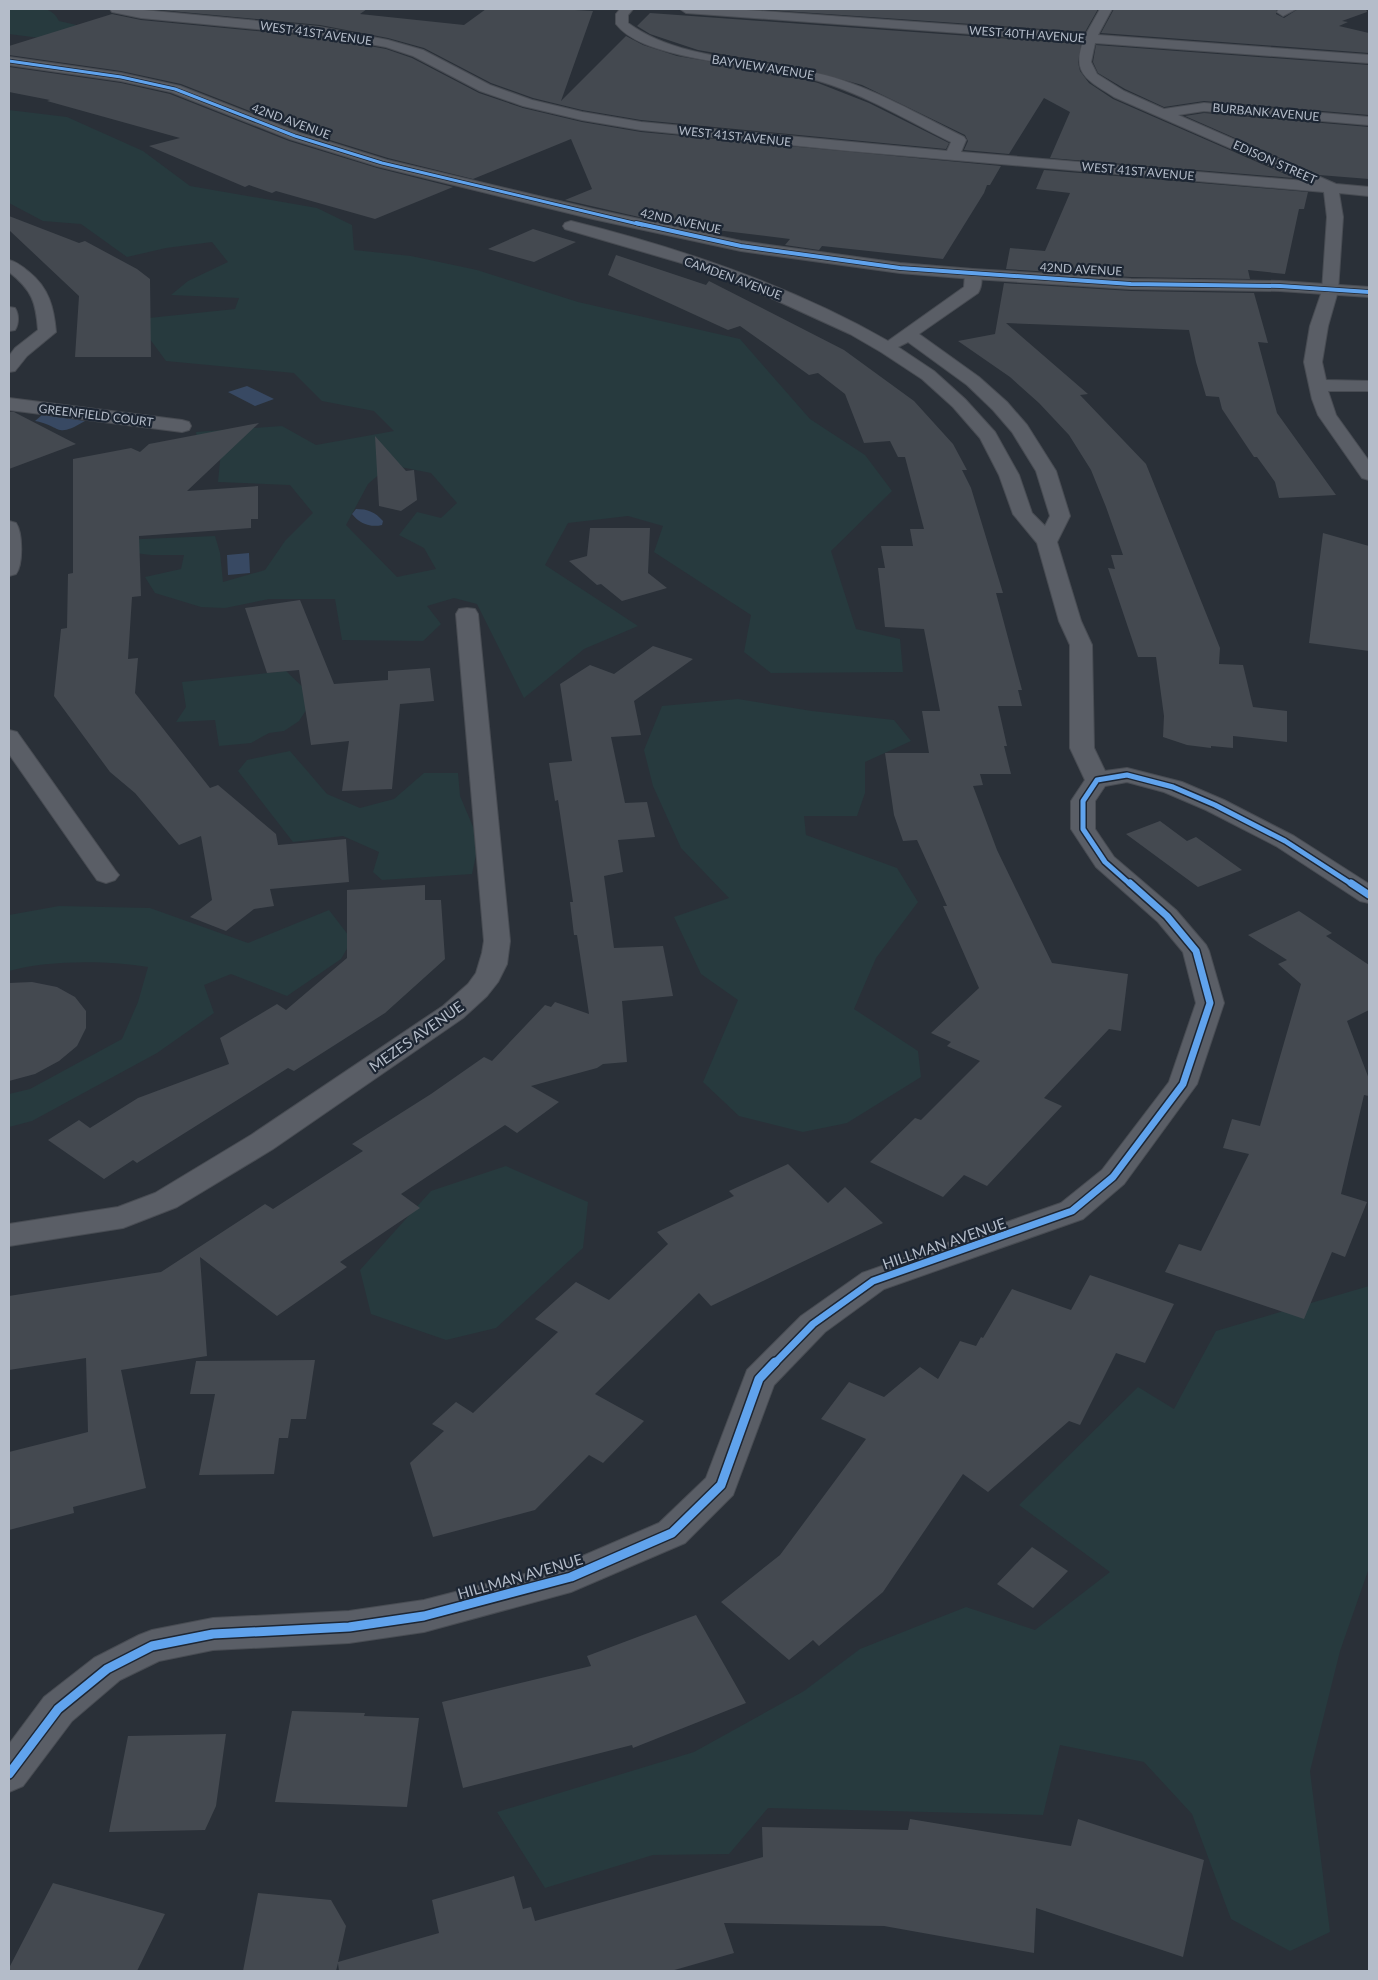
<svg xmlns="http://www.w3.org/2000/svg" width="1378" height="1980" font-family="Lato,sans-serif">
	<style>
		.green { fill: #273a3e; fill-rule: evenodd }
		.water { fill: #384963 }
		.building { fill: #444950 }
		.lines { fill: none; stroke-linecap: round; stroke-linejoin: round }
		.street-casing { stroke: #484c53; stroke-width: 2 }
		.secondary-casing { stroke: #484c53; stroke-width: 2 }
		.street { fill: #5a5e66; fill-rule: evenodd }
		.secondary { fill: #595d64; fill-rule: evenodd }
		.cycleway-far4-casing { stroke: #1d2633; stroke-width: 4.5 }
		.cycleway-far3-casing { stroke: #1d2633; stroke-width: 5.5 }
		.cycleway-far2-casing { stroke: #1d2633; stroke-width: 8 }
		.cycleway-far1-casing { stroke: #1d2633; stroke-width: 10 }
		.cycleway-casing { stroke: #1d2633; stroke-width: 12 }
		.cycleway-far4 { stroke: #60a3ed; stroke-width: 3 }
		.cycleway-far3 { stroke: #60a3ed; stroke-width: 4 }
		.cycleway-far2 { stroke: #60a3ed; stroke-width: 5 }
		.cycleway-far1 { stroke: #60a3ed; stroke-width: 7 }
		.cycleway { stroke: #60a3ed; stroke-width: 9 }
		.labels { text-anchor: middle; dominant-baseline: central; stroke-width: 4.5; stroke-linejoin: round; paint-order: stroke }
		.far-street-label { font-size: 12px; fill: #b4bcc9; stroke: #1d2633 }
		.street-label { font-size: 15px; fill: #b4bcc9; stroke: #1d2633 }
	</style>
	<rect width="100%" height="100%" fill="#2a3038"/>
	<path class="green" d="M 9,9 C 28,9 50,2 59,21 L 116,34 L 40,38 L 9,34 Z
		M 9,110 L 67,117 L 143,151 L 190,186 L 317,208 L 352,225 L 354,250 L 411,256 L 477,270 L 578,302 L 740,339 L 810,419 L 865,455 L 892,491 L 831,551 L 856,629 L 900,639 L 903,672 L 771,673 L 744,652 L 751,615 L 654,552 L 663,526 L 628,516 L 568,523 L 545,565 L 638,626 L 584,649 L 524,698 L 477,604 L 454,598 L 427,606 L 441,624 L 423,641 L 342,640 L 335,599 L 269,599 L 225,608 L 201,607 L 155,593 L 145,577 L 181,569 L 184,555 L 151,555 L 102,549 L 118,540 L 215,536 L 220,553 L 223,582 L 265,570 L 285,541 L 313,513 L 290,485 L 218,482 L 221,451 L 199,454 L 196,432 L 282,426 L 316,445 L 394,431 L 374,411 L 322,401 L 294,373 L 166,361 L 144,331 L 149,318 L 235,309 L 239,298 L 171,295 L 188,281 L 228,262 L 212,242 L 166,248 L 127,257 L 81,224 L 43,221 L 9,203 ZM 390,465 L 431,473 L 457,503 L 441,518 L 417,512 L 399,535 L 424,548 L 436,569 L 397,577 L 346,525 L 368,484 Z
		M 286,671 L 314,698 L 299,721 L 284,731 L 269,733 L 251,743 L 219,746 L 215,720 L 176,722 L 186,707 L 182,682 Z
		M 738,699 L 812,711 L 894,720 L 911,741 L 865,762 L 865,793 L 857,816 L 804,816 L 806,835 L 897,868 L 918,902 L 876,958 L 854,1009 L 918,1051 L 921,1077 L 847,1123 L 803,1132 L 739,1116 L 703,1082 L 738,1000 L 701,974 L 674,917 L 729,898 L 681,848 L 653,786 L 644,750 L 662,706 Z
		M 290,751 L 327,794 L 360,808 L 394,799 L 424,773 L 458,773 L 460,796 L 479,841 L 472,874 L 382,880 L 373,872 L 379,852 L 343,836 L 293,842 L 238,771 L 247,760 Z
		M 59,906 L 150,908 L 248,943 L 329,910 L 352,940 L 341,959 L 287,996 L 231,974 L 204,985 L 214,1013 L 157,1053 L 32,1121 L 9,1127 L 9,1094 L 30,1089 L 122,1039 L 138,1002 L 148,967 C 108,960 47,960 9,971 L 9,915 Z
		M 506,1166 L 588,1202 L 583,1248 L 496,1328 L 446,1340 L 371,1314 L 360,1270 L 431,1191 Z
		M 1369,1286 L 1369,1568 L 1340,1651 L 1310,1771 L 1330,1932 L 1290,1951 L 1231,1919 L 1192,1814 L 1144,1762 L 1060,1745 L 1043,1815 L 768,1808 L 729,1854 L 653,1855 L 545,1888 L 497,1812 L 694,1752 L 804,1691 L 860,1649 L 966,1607 L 1035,1630 L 1110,1572 L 1019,1505 L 1138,1387 L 1174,1409 L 1216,1331 Z"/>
	<path class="water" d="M 247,386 L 274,399 L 255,406 L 228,392 Z
		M 42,415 L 85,421 C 55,439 62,426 35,421 Z
		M 356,509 C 368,509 375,512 383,521 L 382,525 C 370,528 359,523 352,514 Z
		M 249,553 L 250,573 L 228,575 L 227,555 Z"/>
	<path class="building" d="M 150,9 L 367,9 L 360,14 L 464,25 L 486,9 L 576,9 L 575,10 L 593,11 L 561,101 L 626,36 L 643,45 L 677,56 L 784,74 L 818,83 L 869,103 L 949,143 L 946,149 L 641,120 L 582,110 L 533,98 L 491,83 L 424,48 L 388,38 L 320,25 Z
		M 756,9 L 1098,9 L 1085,32 Z
		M 1114,9 L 1277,9 L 1276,14 L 1284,18 L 1298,9 L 1366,9 L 1367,12 L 1342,21 L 1348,22 L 1339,26 L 1369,33 L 1369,53 L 1101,33 Z
		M 650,13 L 1081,44 L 1078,62 L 1080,71 L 1089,83 L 1113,99 L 1294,178 L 1050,158 L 1070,112 L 1044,98 L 1009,154 L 964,150 L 968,141 L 965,135 L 862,85 L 801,68 L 698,50 L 650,34 L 637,26 Z
		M 112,14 L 141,20 L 320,37 L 386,49 L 412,58 L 479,93 L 523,108 L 582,122 L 641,132 L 1001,166 L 990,185 L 987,185 L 984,193 L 943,259 L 822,246 L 819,250 L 785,245 L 790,239 L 674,225 L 565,200 L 592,189 L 571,139 L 473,179 L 388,158 L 301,131 L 181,84 L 121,71 L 9,55 L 9,46 Z
		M 1096,45 L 1369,65 L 1369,115 L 1204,101 L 1164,107 L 1125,89 L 1098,73 L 1093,62 Z
		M 9,67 L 121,83 L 170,94 L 289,141 L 377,168 L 453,187 L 375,219 L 276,191 L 272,193 L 249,185 L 245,187 L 149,146 L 180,138 L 47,101 L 50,100 L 9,92 Z
		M 1204,113 L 1369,127 L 1369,179 L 1319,175 L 1185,116 Z
		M 1044,170 L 1308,192 L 1304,209 L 1299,209 L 1285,274 L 1248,270 L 1250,279 L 1131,277 L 1006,269 L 1010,248 L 1045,251 L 1070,193 L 1036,189 Z
		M 9,216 L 79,243 L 85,241 L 137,269 L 150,279 L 151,357 L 75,357 L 79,296 L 9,230 Z
		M 533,229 L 576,242 L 534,262 L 488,249 Z
		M 616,255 L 706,285 L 709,281 L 844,350 L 914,401 L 953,444 L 967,470 L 962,470 L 971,488 L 1003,593 L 996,593 L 1022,690 L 1018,690 L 1022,706 L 998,706 L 1007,746 L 1004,746 L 1011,774 L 980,774 L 983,785 L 973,786 L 997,850 L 1052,963 L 1128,974 L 1121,1031 L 1109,1029 L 1044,1098 L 1062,1106 L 987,1186 L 964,1175 L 943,1197 L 870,1162 L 915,1118 L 921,1120 L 980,1061 L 947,1046 L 951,1042 L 931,1033 L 979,988 L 943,906 L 947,906 L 917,840 L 903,841 L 894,815 L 885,753 L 929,753 L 922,711 L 940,711 L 924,629 L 885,627 L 878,568 L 885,568 L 881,546 L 913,546 L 910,529 L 924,529 L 905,457 L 898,457 L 890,441 L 864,443 L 845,394 L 818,373 L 809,375 L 740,326 L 728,330 L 608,275 Z
		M 1004,283 L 1131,291 L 1254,293 L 1268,343 L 1258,342 L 1277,413 L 1336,495 L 1279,498 L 1275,482 L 1257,457 L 1254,457 L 1222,409 L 1219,397 L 1206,396 L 1196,362 L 1189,330 L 1006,323 L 1088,394 L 1080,395 L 1146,464 L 1220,648 L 1219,664 L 1243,665 L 1253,707 L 1287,711 L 1287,742 L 1233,736 L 1233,748 L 1211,746 L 1211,748 L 1187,745 L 1163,737 L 1164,716 L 1156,657 L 1138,657 L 1108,568 L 1115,569 L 1111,555 L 1123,555 L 1106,507 L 1091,470 L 1069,435 L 1039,403 L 1010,377 L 958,341 L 995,334 Z
		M 9,412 L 14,412 L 76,444 L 9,469 Z
		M 259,423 L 187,491 L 258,486 L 258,519 L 251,519 L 251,528 L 139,536 L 141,596 L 132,597 L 128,659 L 138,658 L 135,693 L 210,788 L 218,785 L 276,834 L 278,845 L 346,839 L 349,882 L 270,889 L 274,906 L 254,909 L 226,931 L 190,917 L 212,900 L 201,836 L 179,845 L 135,793 L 110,772 L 54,696 L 61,629 L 67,628 L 68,574 L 73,573 L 73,459 L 131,448 L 140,452 L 149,444 Z
		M 375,436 L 406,471 L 414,470 L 417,500 L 401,511 L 379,506 Z
		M 590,528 L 650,528 L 648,573 L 667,588 L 622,601 L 601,584 L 597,585 L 569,561 L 587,556 Z
		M 1323,533 L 1369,546 L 1369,651 L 1309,643 Z
		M 300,600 L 334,684 L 388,680 L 388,671 L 430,668 L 434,701 L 400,704 L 392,789 L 342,791 L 349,741 L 311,745 L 299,670 L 267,673 L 245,608 Z
		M 653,646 L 693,659 L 634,701 L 641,735 L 611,737 L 625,803 L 647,802 L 655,837 L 618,840 L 623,872 L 604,876 L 614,948 L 663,946 L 673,996 L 622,1001 L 627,1062 L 603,1064 L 597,1068 L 531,1086 L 559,1102 L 517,1133 L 505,1125 L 401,1194 L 420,1208 L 340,1262 L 347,1267 L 277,1316 L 200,1257 L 207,1356 L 121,1370 L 146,1488 L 73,1507 L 74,1513 L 9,1530 L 9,1452 L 88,1432 L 86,1358 L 9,1370 L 9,1296 L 161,1272 L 265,1204 L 273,1209 L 363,1151 L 352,1144 L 431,1094 L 484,1057 L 492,1061 L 545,1005 L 551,1007 L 555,1002 L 589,1014 L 577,935 L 574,935 L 570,902 L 573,902 L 558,800 L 555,801 L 549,763 L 572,761 L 560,684 L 590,665 L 614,674 Z
		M 1160,821 L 1187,841 L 1196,837 L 1242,870 L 1198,887 L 1126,834 Z
		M 425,885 L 425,900 L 441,900 L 445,959 L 385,1013 L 294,1071 L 288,1068 L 137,1163 L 133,1160 L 104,1179 L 48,1140 L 79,1120 L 90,1128 L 138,1098 L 229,1064 L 220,1038 L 277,1004 L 286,1010 L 347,958 L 347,890 Z
		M 1299,911 L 1332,933 L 1326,936 L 1369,965 L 1369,1010 L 1347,1021 L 1369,1079 L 1369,1096 L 1364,1095 L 1341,1194 L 1367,1202 L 1345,1257 L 1332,1252 L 1304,1319 L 1165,1272 L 1179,1244 L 1201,1251 L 1249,1154 L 1223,1148 L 1232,1119 L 1260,1126 L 1301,984 L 1278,964 L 1287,960 L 1248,935 Z
		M 32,982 L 57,987 L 75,997 L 86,1011 L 86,1028 L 77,1046 L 59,1061 L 35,1074 L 9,1081 L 9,983 Z
		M 788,1164 L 828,1203 L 845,1187 L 883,1223 L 711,1306 L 699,1293 L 595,1394 L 644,1421 L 603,1463 L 589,1455 L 535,1510 L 433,1537 L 410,1463 L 444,1431 L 432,1424 L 456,1402 L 473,1413 L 558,1332 L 535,1319 L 576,1282 L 609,1300 L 668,1244 L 657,1232 L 734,1196 L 729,1191 Z
		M 1090,1275 L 1174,1304 L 1145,1363 L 1116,1353 L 1080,1425 L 1069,1421 L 988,1492 L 963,1474 L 883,1592 L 819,1646 L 813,1640 L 789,1660 L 721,1602 L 780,1555 L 866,1439 L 821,1419 L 849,1382 L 884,1397 L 920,1367 L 938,1379 L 960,1341 L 976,1346 L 981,1337 L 983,1338 L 1012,1289 L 1071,1310 Z
		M 315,1360 L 306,1419 L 291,1419 L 288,1438 L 279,1438 L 274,1474 L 199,1475 L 215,1394 L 190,1394 L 196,1361 Z
		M 1032,1547 L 1068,1571 L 1033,1608 L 997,1584 Z
		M 696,1615 L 746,1703 L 633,1748 L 632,1745 L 463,1788 L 442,1702 L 591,1666 L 587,1656 Z
		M 292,1711 L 365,1713 L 364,1716 L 419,1718 L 407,1807 L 275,1802 Z
		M 226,1734 L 216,1806 L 205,1830 L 109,1832 L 128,1736 Z
		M 910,1819 L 1071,1846 L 1078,1819 L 1204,1860 L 1183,1957 L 1036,1908 L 1034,1953 L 884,1926 L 724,1923 L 734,1953 L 671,1971 L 339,1971 L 338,1963 L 336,1971 L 243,1971 L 258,1893 L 331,1900 L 346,1926 L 338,1962 L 439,1933 L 432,1900 L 514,1876 L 523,1909 L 531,1907 L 535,1921 L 763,1857 L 762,1827 L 908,1830 Z
		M 53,1883 L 165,1914 L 137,1971 L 9,1971 L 9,1968 Z"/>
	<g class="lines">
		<defs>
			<path id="street" d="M 110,9 L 133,9 L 320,27 L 388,40 L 423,50 L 490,85 L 532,100 L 582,112 L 641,122 L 947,151 L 951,142 C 908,121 866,95 819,81 C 773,67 724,66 677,54 C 657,49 629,41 616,24 L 616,14 L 620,9 L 633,9 L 628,15 L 628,23 C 681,62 763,58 825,75 C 874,88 919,115 964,137 L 966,140 L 961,152 L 1305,181 L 1114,97 C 1090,81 1071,75 1083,42 L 686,13 L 680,9 L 733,9 L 1086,34 L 1100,9 L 1112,9 L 1098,35 L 1369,55 L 1369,63 L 1095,43 L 1091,62 L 1097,74 L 1124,91 L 1164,109 L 1204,103 L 1369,117 L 1369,125 L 1204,111 L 1178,115 L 1336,184 L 1369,187 L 1369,196 L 1339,193 L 1343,217 L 1338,291 L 1328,326 L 1322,362 L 1326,380 L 1369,381 L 1369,391 L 1328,391 L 1336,415 L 1369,461 L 1369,480 L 1362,478 L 1318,415 L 1312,399 L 1304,362 L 1310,326 L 1322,291 L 1327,217 L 1324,192 L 850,151 L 641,130 L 582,120 L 523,106 L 480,91 L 413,56 L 386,47 L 320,35 L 141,18 L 112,12 Z
				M 1279,9 L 1296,9 L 1283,16 L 1277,12 Z
				M 571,221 C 680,248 790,285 888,341 L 964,287 L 965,274 L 967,271 L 979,271 C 983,276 982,287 978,293 L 919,334 L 979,377 L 1007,402 L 1027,425 L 1056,471 L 1070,516 L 1057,542 L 1081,621 L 1092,645 L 1094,748 L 1105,771 L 1127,768 L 1182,782 L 1224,800 L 1294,836 L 1369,884 L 1369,903 L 1360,901 L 1276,846 L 1206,810 L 1164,792 L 1127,782 L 1105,786 L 1095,801 L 1095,829 L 1114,857 L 1176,910 L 1206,945 L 1209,951 L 1224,1003 L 1197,1084 L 1124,1184 L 1083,1219 L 884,1289 L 825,1332 L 774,1385 L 733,1495 L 685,1543 L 571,1592 L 424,1632 L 349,1643 L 213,1650 L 159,1661 L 120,1680 L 72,1721 L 23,1786 L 9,1792 L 9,1744 L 44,1697 L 94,1658 L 139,1635 L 152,1630 L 213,1618 L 349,1611 L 424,1600 L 564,1564 L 659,1523 L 706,1478 L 747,1370 L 801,1316 L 862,1273 L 1061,1203 L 1102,1170 L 1169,1082 L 1196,1003 L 1183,952 L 1158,922 L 1096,867 L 1071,829 L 1071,801 L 1085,780 L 1070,748 L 1070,645 L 1059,621 L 1037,543 L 1013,514 L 999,475 L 980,438 L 953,407 L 922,379 L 881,352 L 850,334 L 769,297 L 702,269 L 565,229 L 563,226 L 565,223 ZM 908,342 L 967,385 L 993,410 L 1012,432 L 1036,471 L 1050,516 L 1045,526 L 1032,513 L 1019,475 L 995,432 L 965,399 L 934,371 L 898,347 Z
				M 9,260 C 17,262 23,267 29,272 C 49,288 54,308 56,332 L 27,356 L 15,371 L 9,372 L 9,356 L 15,348 L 38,330 C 36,302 32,290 9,272 Z
				M 9,307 L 15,308 C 19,314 19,324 15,330 L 9,331 Z
				M 9,398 L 182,420 L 189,422 L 191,426 L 189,430 L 182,432 L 9,410 Z
				M 9,521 L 16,523 C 23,533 23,565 16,574 L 9,576 Z
				M 467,608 L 475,609 L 478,614 L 510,941 L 507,964 L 498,982 L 487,996 L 463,1018 L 273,1149 L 177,1207 L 123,1228 L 9,1246 L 9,1224 L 118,1207 L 155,1193 L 251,1135 L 443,1006 L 468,984 L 476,973 L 482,953 L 484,941 L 456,614 L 459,609 Z
				M 9,730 L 17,732 L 115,870 L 119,875 L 115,880 L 106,883 L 97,880 L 9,754 Z"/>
			<path id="secondary" d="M 9,57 L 121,73 L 180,86 L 300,133 L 387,160 L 593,209 L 741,241 L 900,263 L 973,269 L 1131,279 L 1280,281 L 1369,287 L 1369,297 L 1280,291 L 1131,289 L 973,279 L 900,273 L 741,251 L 593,219 L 377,166 L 290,139 L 171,92 L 121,81 L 9,65 Z"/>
		</defs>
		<use href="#street" class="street-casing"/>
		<use href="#secondary" class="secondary-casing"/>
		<use href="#street" class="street"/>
		<use href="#secondary" class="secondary"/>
		<defs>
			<path id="cycleway-far4" d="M 9,61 L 121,77 L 175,89 L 295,136 L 382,163 L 642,225"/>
			<path id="cycleway-far3" d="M 636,223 L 741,246 L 900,268 L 1131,284 L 1280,286 L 1369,292"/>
			<path id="cycleway-far2" d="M 1131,885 L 1105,862 L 1083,829 L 1083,801 L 1097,780 L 1127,775 L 1173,787 L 1215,805 L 1285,841 L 1353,885"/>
			<path id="cycleway-far1" d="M 1351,883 L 1369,895
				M 774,1364 L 813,1324 L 873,1281 L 1072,1211 L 1113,1177 L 1183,1084 L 1210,1003 L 1196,951 L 1167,916 L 1130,883"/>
			<path id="cycleway" d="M 9,1774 L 58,1709 L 107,1669 L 152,1646 L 213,1634 L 349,1627 L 424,1616 L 571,1577 L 672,1533 L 721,1485 L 759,1379 L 775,1362"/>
		</defs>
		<use href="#cycleway-far4" class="cycleway-far4-casing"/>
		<use href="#cycleway-far3" class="cycleway-far3-casing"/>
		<use href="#cycleway-far2" class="cycleway-far2-casing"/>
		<use href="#cycleway-far1" class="cycleway-far1-casing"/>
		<use href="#cycleway" class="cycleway-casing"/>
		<use href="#cycleway-far4" class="cycleway-far4"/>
		<use href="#cycleway-far3" class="cycleway-far3"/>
		<use href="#cycleway-far2" class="cycleway-far2"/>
		<use href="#cycleway-far1" class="cycleway-far1"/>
		<use href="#cycleway" class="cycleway"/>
	</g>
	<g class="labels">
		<g class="far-street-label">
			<text transform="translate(316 33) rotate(8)">WEST 41ST AVENUE</text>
			<text transform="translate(1027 34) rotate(4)">WEST 40TH AVENUE</text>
			<text transform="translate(763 67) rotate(9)">BAYVIEW AVENUE</text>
			<text transform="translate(1266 112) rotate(5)">BURBANK AVENUE</text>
			<text transform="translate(291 121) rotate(20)">42ND AVENUE</text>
			<text transform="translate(735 136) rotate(6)">WEST 41ST AVENUE</text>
			<text transform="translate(1275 162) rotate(24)">EDISON STREET</text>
			<text transform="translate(1138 171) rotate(5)">WEST 41ST AVENUE</text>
			<text transform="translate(681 221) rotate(12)">42ND AVENUE</text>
			<text transform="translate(1081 269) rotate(3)">42ND AVENUE</text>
			<text transform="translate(733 278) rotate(20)">CAMDEN AVENUE</text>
			<text transform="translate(96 415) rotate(7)">GREENFIELD COURT</text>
		</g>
		<g class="street-label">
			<text transform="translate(416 1036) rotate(-35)">MEZES AVENUE</text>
			<text transform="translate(944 1243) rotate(-19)">HILLMAN AVENUE</text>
			<text transform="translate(520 1576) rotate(-16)">HILLMAN AVENUE</text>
		</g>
	</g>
	<rect width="1378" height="1980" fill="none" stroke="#b4bcc9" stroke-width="20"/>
</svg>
